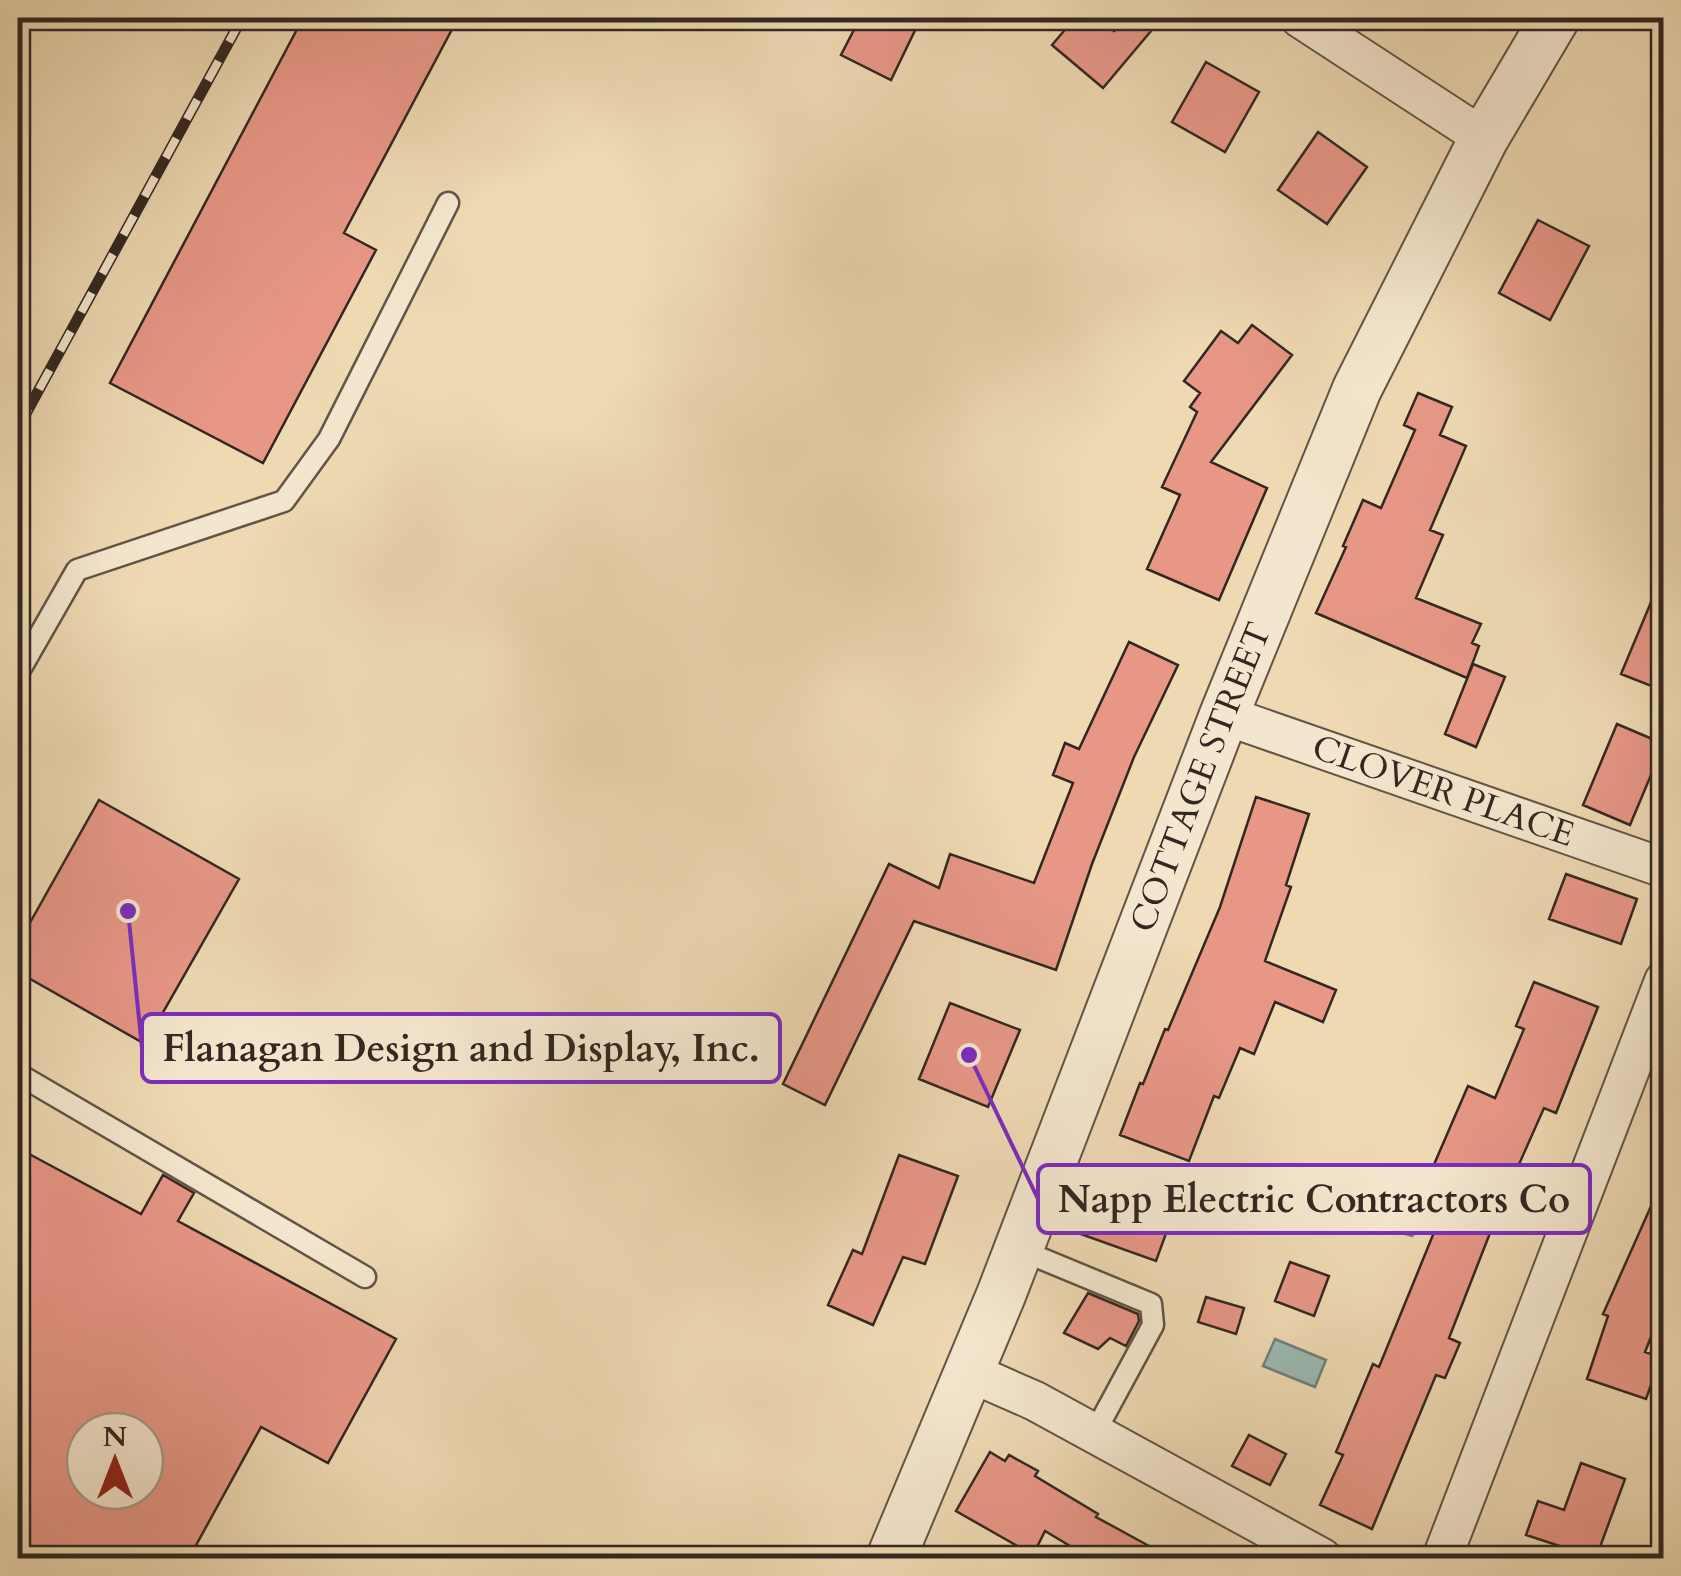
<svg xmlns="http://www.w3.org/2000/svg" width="1681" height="1576" font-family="Cardo,serif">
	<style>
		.water { fill: #9bb9b2; stroke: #717f78; stroke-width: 2.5 }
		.building { fill: #e89787; stroke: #332821; stroke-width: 2.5; fill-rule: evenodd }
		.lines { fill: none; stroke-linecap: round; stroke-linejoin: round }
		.service-casing { stroke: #625446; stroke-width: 25 }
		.minor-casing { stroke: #625446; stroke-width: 42 }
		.tertiary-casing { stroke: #625446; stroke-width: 52 }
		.service { stroke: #f4e6ce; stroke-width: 20 }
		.minor { stroke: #f4e6ce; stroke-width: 38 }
		.tertiary { stroke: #f4e6ce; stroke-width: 48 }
		.rail-casing { stroke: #332821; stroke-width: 11 }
		.rail { stroke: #f4e6ce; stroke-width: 8; stroke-dasharray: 22; stroke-linecap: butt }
		.labels { text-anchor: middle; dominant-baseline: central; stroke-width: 10; stroke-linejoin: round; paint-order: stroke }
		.street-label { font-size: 35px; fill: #332821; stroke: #f4e6ce }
		.leader { fill: none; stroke: #7b2cbf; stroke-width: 4 }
		.callout-dot { fill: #7b2cbf; stroke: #f4e6ce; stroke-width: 4 }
		.callout { fill: #f4e6ce; stroke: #7b2cbf; stroke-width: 4 }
		.callout-label { font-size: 38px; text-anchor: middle; font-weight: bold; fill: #332821 }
	</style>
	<rect width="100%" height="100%" fill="#eed9b3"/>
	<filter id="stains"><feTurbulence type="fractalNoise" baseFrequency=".002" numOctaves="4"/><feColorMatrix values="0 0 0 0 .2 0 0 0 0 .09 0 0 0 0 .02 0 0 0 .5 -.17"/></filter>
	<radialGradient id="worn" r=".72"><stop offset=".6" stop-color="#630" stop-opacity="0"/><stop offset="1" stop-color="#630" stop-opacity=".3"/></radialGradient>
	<path class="water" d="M 1383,1194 L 1424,1210 L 1426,1222 L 1412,1236 C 1395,1231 1376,1228 1368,1211 L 1371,1199 Z
		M 1275,1339 L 1326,1360 L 1315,1387 L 1263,1366 Z"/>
	<path class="building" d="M 303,18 L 458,18 L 344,233 L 376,250 L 263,463 L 110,383 Z
		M 860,18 L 921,18 L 891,80 L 841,55 Z
		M 1075,18 L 1098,18 L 1114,31 L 1125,18 L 1134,18 L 1151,31 L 1103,88 L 1052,45 Z
		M 1206,62 L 1259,92 L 1225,152 L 1172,122 Z
		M 1318,132 L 1367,167 L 1327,224 L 1278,190 Z
		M 1538,220 L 1589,246 L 1550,320 L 1499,293 Z
		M 1252,325 L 1292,355 L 1211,462 L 1267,488 L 1219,600 L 1147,569 L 1180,495 L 1162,487 L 1197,412 L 1190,407 L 1200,393 L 1184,381 L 1221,331 L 1238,343 Z
		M 1418,393 L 1452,407 L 1440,435 L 1466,446 L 1430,530 L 1443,535 L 1416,598 L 1481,624 L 1472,643 L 1479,646 L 1467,678 L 1316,613 L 1346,547 L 1343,546 L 1363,500 L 1381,508 L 1415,430 L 1404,425 Z
		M 1664,571 L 1664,691 L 1621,674 Z
		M 1129,642 L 1178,665 L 1134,757 L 1092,864 L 1056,970 L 914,921 L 825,1105 L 783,1084 L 889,864 L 939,888 L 950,854 L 1034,883 L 1073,783 L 1053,775 L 1065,743 L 1079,749 Z
		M 1473,664 L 1505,677 L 1476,747 L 1445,734 Z
		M 1617,724 L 1664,744 L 1630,825 L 1583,805 Z
		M 1256,797 L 1309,814 L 1286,885 L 1291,887 L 1265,961 L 1336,990 L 1323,1022 L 1275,1002 L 1254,1054 L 1240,1048 L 1219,1098 L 1214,1096 L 1189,1161 L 1120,1135 L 1140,1083 L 1143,1084 L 1165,1029 L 1168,1030 L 1220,907 Z
		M 99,800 L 239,879 L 145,1044 L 18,972 L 18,944 Z
		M 1566,874 L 1637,899 L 1621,944 L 1549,919 Z
		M 1534,982 L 1598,1007 L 1556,1113 L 1544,1108 L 1516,1171 L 1530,1177 L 1515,1211 L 1501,1205 L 1449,1338 L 1460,1343 L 1445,1378 L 1436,1375 L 1372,1529 L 1320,1505 L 1343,1455 L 1336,1452 L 1373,1364 L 1379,1367 L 1453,1186 L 1429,1176 L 1468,1086 L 1495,1098 L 1524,1029 L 1516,1026 Z
		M 950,1003 L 1020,1030 L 988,1107 L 919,1079 Z
		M 18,1148 L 141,1214 L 163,1175 L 194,1193 L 178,1221 L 396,1339 L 328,1463 L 261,1427 L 189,1558 L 18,1558 ZM 85,1431 L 145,1431 L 145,1491 L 85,1491 Z
		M 899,1155 L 958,1176 L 925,1264 L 903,1257 L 873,1325 L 828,1305 L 853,1250 L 862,1254 Z
		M 1664,1177 L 1664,1304 L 1645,1352 L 1661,1357 L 1646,1399 L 1587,1379 L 1608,1316 L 1603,1314 Z
		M 1092,1187 L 1172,1217 L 1156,1261 L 1075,1232 Z
		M 1290,1262 L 1329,1276 L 1314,1316 L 1275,1301 Z
		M 1088,1293 L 1138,1314 L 1139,1321 L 1126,1346 L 1110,1338 L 1098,1349 L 1064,1333 Z
		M 1206,1297 L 1244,1308 L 1236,1334 L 1198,1322 Z
		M 1249,1435 L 1286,1454 L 1270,1485 L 1232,1466 Z
		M 990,1452 L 1005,1461 L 1009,1455 L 1038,1471 L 1035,1476 L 1098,1514 L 1096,1517 L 1171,1558 L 1090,1558 L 1045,1531 L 1033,1555 L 956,1511 Z
		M 1581,1463 L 1625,1479 L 1596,1558 L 1526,1535 L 1538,1501 L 1564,1510 Z"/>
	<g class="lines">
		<defs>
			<path id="service" d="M 18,673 L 77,570 L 284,501 L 329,439 L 448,203
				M 18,1074 L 365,1277
				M 1018,1249 L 1151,1304 L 1153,1325 L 1094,1434"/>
			<g id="minor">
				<path d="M 1300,18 L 1484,138"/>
				<path id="s1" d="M 1224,715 L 1664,868"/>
				<path d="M 969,1372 L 1035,1401 L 1322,1558"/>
				<path d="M 1442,1558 L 1664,981"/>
			</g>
			<g id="tertiary">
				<path id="s2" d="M 891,1558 L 1001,1295 L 1224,715 L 1357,389 L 1484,138 L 1555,18"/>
			</g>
		</defs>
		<use href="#service" class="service-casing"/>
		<use href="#minor" class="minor-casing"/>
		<use href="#tertiary" class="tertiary-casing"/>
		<use href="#service" class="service"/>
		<use href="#minor" class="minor"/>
		<use href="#tertiary" class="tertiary"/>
		<defs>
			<path id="rail" d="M 18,428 L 242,18"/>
		</defs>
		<use href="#rail" class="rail-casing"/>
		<use href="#rail" class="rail"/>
	</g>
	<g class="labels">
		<g class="street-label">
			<text stroke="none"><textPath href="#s2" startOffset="840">COTTAGE STREET</textPath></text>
			<text stroke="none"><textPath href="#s1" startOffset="232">CLOVER PLACE</textPath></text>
		</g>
	</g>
	<path class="leader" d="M128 911L142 1048M969 1055L1038 1199"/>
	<g class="callout-dot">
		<circle cx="128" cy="911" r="10"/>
		<circle cx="969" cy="1055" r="10"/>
	</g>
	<g class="callout">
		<rect x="142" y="1014" width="638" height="68" rx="10"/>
		<rect x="1038" y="1165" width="552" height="68" rx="10"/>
	</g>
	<g class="callout-label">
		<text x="461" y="1061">Flanagan Design and Display, Inc.</text>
		<text x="1314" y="1212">Napp Electric Contractors Co</text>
	</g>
	<rect width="1681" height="1576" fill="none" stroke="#eed9b3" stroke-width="60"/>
	<rect x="20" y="20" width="1641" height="1536" fill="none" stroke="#332821" stroke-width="5"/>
	<rect x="30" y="30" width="1621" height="1516" fill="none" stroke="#332821" stroke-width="2.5"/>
	<g transform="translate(115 1461)"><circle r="48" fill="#f4e6ce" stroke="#a79a89" stroke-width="2.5"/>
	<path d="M0-8L18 38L0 25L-18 38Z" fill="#8f2418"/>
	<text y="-15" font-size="28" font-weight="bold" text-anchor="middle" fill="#332821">N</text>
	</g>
	<rect width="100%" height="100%" filter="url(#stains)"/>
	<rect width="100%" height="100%" fill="url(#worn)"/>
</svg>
